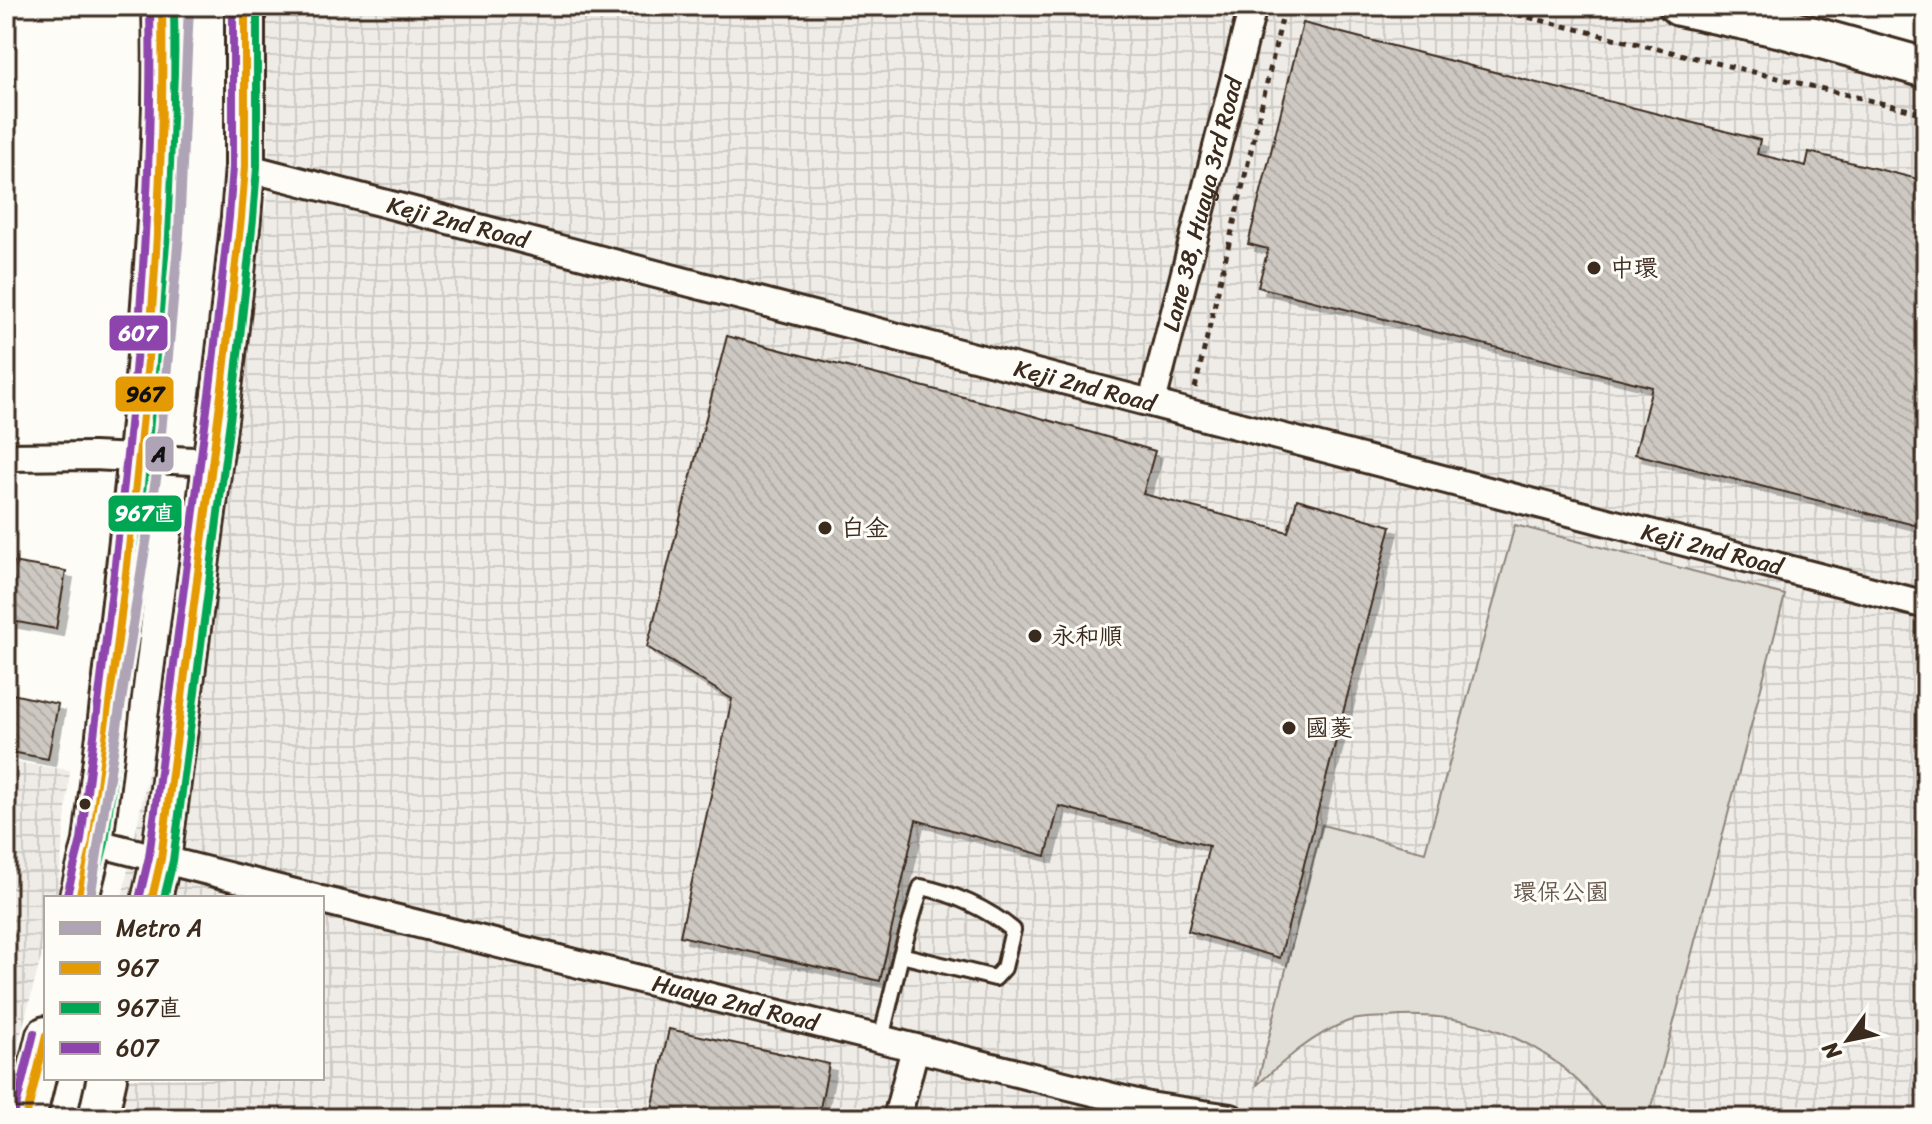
<svg xmlns="http://www.w3.org/2000/svg" width="1932" height="1124" font-family="Sriracha,'LXGW WenKai TC',sans-serif">
	<style>
		.industrial { fill: url(#industrial-grid) }
		.green { fill: #e1ded7; stroke: #8e847a; stroke-width: 2 }
		.building { fill: url(#building-back-hatch); stroke: #3b2a1e; stroke-width: 2; filter: url(#shadow) }
		.lines { fill: none; stroke-linecap: round; stroke-linejoin: round }
		.lane-casing { stroke: #3b2a1e; stroke-width: 20 }
		.street-casing { stroke: #3b2a1e; stroke-width: 32 }
		.secondary-casing { stroke: #3b2a1e; stroke-width: 44 }
		.path { stroke: #3b2a1e; stroke-width: 5; stroke-dasharray: 6 6; stroke-linecap: butt }
		.lane { stroke: #fdfcf7; stroke-width: 14 }
		.street { stroke: #fdfcf7; stroke-width: 26 }
		.secondary { stroke: #fdfcf7; stroke-width: 38 }
		.bus-1-casing { stroke: #fdfcf7; stroke-width: 14 }
		.bus-2-casing { stroke: #fdfcf7; stroke-width: 14 }
		.bus-3-casing { stroke: #fdfcf7; stroke-width: 14 }
		.bus-1 { stroke: #e49a03; stroke-width: 8 }
		.bus-2 { stroke: #00a651; stroke-width: 8 }
		.bus-3 { stroke: #8e44ad; stroke-width: 8 }
		.metro-1-casing { stroke: #fdfcf7; stroke-width: 16 }
		.metro-1 { stroke: #aea4b5; stroke-width: 10 }
		.poi-dot { fill: #3b2a1e; stroke: #fdfcf7; stroke-width: 3 }
		.labels { text-anchor: middle; dominant-baseline: central; stroke-width: 6; stroke-linejoin: round; paint-order: stroke }
		.street-label { font-size: 24px; fill: #3b2a1e; stroke: #fdfcf7 }
		.poi-label { font-size: 24px; fill: #3b2a1e; stroke: #fdfcf7; text-anchor: start }
		.park-label { font-size: 24px; fill: #64574c; stroke: #fdfcf7 }
		.line-badge { stroke: #fdfcf7; stroke-width: 3 }
		.badge-label { font-size: 22px; text-anchor: middle; font-weight: bold; fill: #fff }
		.pale-badge-label { font-size: 22px; text-anchor: middle; font-weight: bold; fill: #111 }
	</style>
	<defs>
		<pattern id="industrial-grid" width="8" height="8" patternUnits="userSpaceOnUse" patternTransform="scale(2)"><rect width="8" height="8" fill="#efece7"/><path d="M0 4h8M4 0v8" fill="none" stroke="#cecbc6"/></pattern>
		<pattern id="building-back-hatch" width="6" height="6" patternUnits="userSpaceOnUse" patternTransform="scale(2)"><rect width="6" height="6" fill="#cdc8c2"/><path d="M-1 5l2 2M0 0l6 6M5-1l2 2" fill="none" stroke="#b1aca6"/></pattern>
		<filter id="shadow"><feDropShadow dx="7" dy="7" stdDeviation="0" flood-color="#0004"/></filter>
	</defs>
	<rect width="100%" height="100%" fill="#fdfcf7"/>
	<filter id="ink" filterUnits="userSpaceOnUse"><feTurbulence type="fractalNoise" baseFrequency=".0125" numOctaves="2"/><feDisplacementMap in="SourceGraphic" scale="16" xChannelSelector="R" yChannelSelector="G"/><feConvolveMatrix kernelMatrix="1 2 1 2 8 2 1 2 1" color-interpolation-filters="sRGB"/></filter>
	<g filter="url(#ink)">
		<path class="industrial" d="M 266,6 L 1764,6 L 1926,49 L 1926,1118 L 76,1118 L 84,1078 L 322,1078 L 322,898 L 122,898 L 269,191 Z
			M 6,761 L 70,770 L 58,893 L 57,898 L 46,898 L 46,939 L 6,1090 Z"/>
		<path class="green" d="M 1515,525 L 1785,595 L 1649,1118 L 1609,1118 C 1558,1044 1476,1009 1388,1017 C 1375,1018 1358,1017 1346,1022 C 1311,1036 1284,1061 1257,1085 L 1322,825 L 1425,852 Z"/>
		<path class="building" d="M 1303,23 L 1760,140 L 1757,154 L 1806,166 L 1809,152 L 1926,181 L 1926,528 L 1635,454 L 1652,387 L 1258,287 L 1268,249 L 1248,244 Z
			M 727,336 L 1006,408 L 1155,451 L 1143,494 L 1288,532 L 1297,499 L 1391,526 L 1280,958 L 1188,931 L 1209,846 L 1059,806 L 1046,856 L 916,820 L 880,981 L 680,936 L 732,699 L 647,647 Z
			M 6,561 L 66,571 L 56,629 L 6,620 Z
			M 12,694 L 58,704 L 48,759 L 6,751 L 6,713 L 9,714 Z
			M 669,1029 L 829,1064 L 818,1118 L 672,1118 L 651,1114 Z"/>
		<g class="lines">
			<defs>
				<path id="lane" d="M 881,1039 L 901,955 L 921,887 C 952,893 988,909 1013,930 L 1004,968 L 995,978 L 901,955"/>
				<g id="street">
					<path id="s1" d="M 245,167 L 1926,605"/>
					<path id="s2" d="M 1152,402 L 1253,6"/>
					<path d="M 6,457 L 93,456 L 213,462"/>
					<path d="M 93,842 L 315,898"/>
					<path id="s3" d="M 322,900 L 1149,1106 L 1231,1118"/>
					<path d="M 897,1118 L 915,1048"/>
				</g>
				<path id="secondary" d="M 1679,6 L 1782,28 L 1926,68
					M 79,898 L 93,842 C 115,662 138,484 151,304 C 159,205 165,105 162,6
					M 152,898 L 161,859 L 223,380 L 241,218 L 245,167 L 245,6
					M 26,1118 L 46,1036
					M 98,1118 L 107,1078"/>
			</defs>
			<use href="#lane" class="lane-casing"/>
			<use href="#street" class="street-casing"/>
			<use href="#secondary" class="secondary-casing"/>
			<path class="path" d="M 1482,6 L 1926,114
				M 1195,388 L 1285,6"/>
			<use href="#lane" class="lane"/>
			<use href="#street" class="street"/>
			<use href="#secondary" class="secondary"/>
			<defs>
				<path id="bus-1" d="M 79,898 L 93,842 C 127,565 167,285 162,6
					M 152,898 L 161,859 L 223,380 L 241,218 L 245,167 L 245,6
					M 26,1118 L 46,1036"/>
				<path id="bus-2" d="M 91,898 L 105,843 C 139,566 179,286 174,6
					M 164,898 L 173,861 L 235,382 L 253,219 L 257,167 L 257,6"/>
				<path id="bus-3" d="M 67,895 L 81,840 C 115,564 155,285 150,6
					M 140,895 L 149,857 L 211,379 L 229,217 L 233,167 L 233,6
					M 14,1115 L 34,1033"/>
			</defs>
			<use href="#bus-1" class="bus-1-casing"/>
			<use href="#bus-2" class="bus-2-casing"/>
			<use href="#bus-3" class="bus-3-casing"/>
			<use href="#bus-1" class="bus-1"/>
			<use href="#bus-2" class="bus-2"/>
			<use href="#bus-3" class="bus-3"/>
			<defs>
				<path id="metro-1" d="M 90,898 L 158,466 L 179,234 L 189,6"/>
			</defs>
			<use href="#metro-1" class="metro-1-casing"/>
			<use href="#metro-1" class="metro-1"/>
		</g>
	</g>
	<g class="poi-dot">
		<circle cx="1594" cy="268" r="8"/>
		<circle cx="825" cy="528" r="8"/>
		<circle cx="1035" cy="636" r="8"/>
		<circle cx="1289" cy="728" r="8"/>
		<circle cx="85" cy="804" r="7"/>
	</g>
	<g class="labels">
		<g class="street-label">
			<text stroke="none"><textPath href="#s2" startOffset="204">Lane 38, Huaya 3rd Road</textPath></text>
			<text stroke="none"><textPath href="#s1" startOffset="220">Keji 2nd Road</textPath></text>
			<text stroke="none"><textPath href="#s1" startOffset="868">Keji 2nd Road</textPath></text>
			<text stroke="none"><textPath href="#s1" startOffset="1516">Keji 2nd Road</textPath></text>
			<text stroke="none"><textPath href="#s3" startOffset="426">Huaya 2nd Road</textPath></text>
		</g>
		<g class="poi-label">
			<text x="1610" y="268">中環</text>
			<text x="841" y="528">白金</text>
			<text x="1051" y="636">永和順</text>
			<text x="1305" y="728">國菱</text>
		</g>
		<g class="park-label">
			<text x="1561" y="892">環保公園</text>
		</g>
	</g>
	<g class="line-badge">
		<rect x="108" y="314" width="61" height="38" rx="8" fill="#8e44ad"/>
		<rect x="114" y="375" width="61" height="38" rx="8" fill="#e49a03"/>
		<rect x="144" y="435" width="31" height="38" rx="8" fill="#aea4b5"/>
		<rect x="107" y="494" width="76" height="39" rx="8" fill="#00a651"/>
	</g>
	<g class="badge-label">
		<text x="138" y="341">607</text>
		<text x="145" y="521">967直</text>
	</g>
	<g class="pale-badge-label">
		<text x="145" y="402">967</text>
		<text x="159" y="462">A</text>
	</g>
	<rect width="1932" height="1124" fill="none" stroke="#fdfcf7" stroke-width="32"/>
	<rect x="16" y="16" width="1900" height="1092" fill="none" stroke="#3b2a1e" stroke-width="3" filter="url(#ink)"/>
	<rect x="44" y="896" width="280" height="184" fill="#fdfcf7" stroke="#afa8a0" stroke-width="2"/>
	<rect x="60" y="922" width="40" height="12" fill="#aea4b5" stroke="#afa8a0" stroke-width="2"/>
	<text x="116" y="936" font-size="24" fill="#3b2a1e">Metro A</text>
	<rect x="60" y="962" width="40" height="12" fill="#e49a03" stroke="#afa8a0" stroke-width="2"/>
	<text x="116" y="976" font-size="24" fill="#3b2a1e">967</text>
	<rect x="60" y="1002" width="40" height="12" fill="#00a651" stroke="#afa8a0" stroke-width="2"/>
	<text x="116" y="1016" font-size="24" fill="#3b2a1e">967直</text>
	<rect x="60" y="1042" width="40" height="12" fill="#8e44ad" stroke="#afa8a0" stroke-width="2"/>
	<text x="116" y="1056" font-size="24" fill="#3b2a1e">607</text>
	<g transform="translate(1848 1040) rotate(237)" stroke="#fdfcf7" stroke-width="6" paint-order="stroke">
	<path d="M0-6L14 30L0 20L-14 30Z" fill="#3b2a1e"/>
	<text y="-12" font-size="22" font-weight="bold" text-anchor="middle" fill="#3b2a1e">N</text>
	</g>
</svg>
